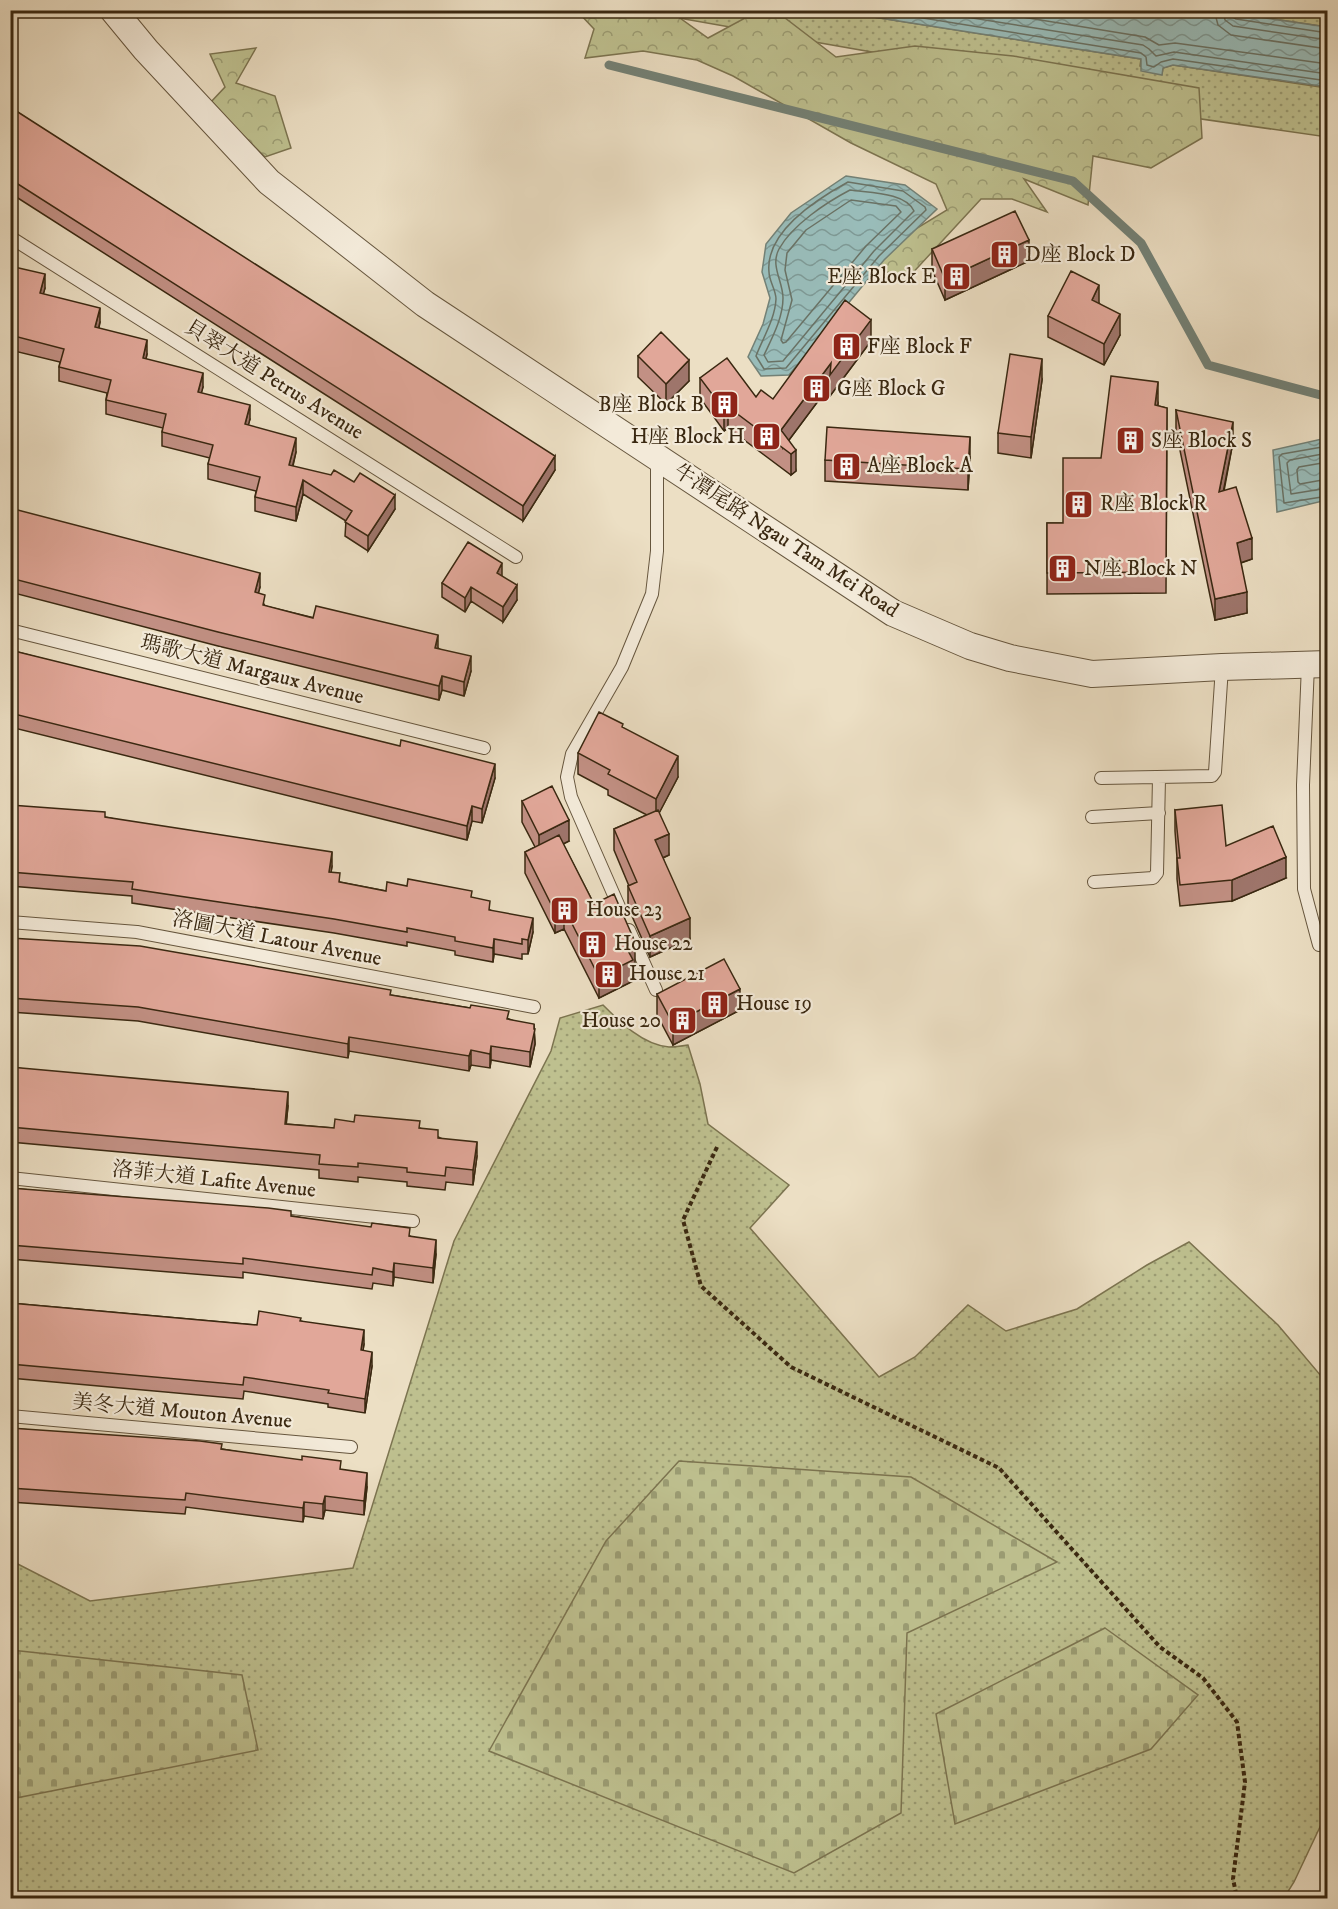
<svg xmlns="http://www.w3.org/2000/svg" width="1338" height="1909" font-family="'IM FELL DW Pica','Noto Serif TC',serif">
	<style>
		.grass { fill: url(#grass-dots); stroke: #7c7450; stroke-width: 1.5 }
		.forest { fill: url(#forest-crowns); stroke: #7c7450; stroke-width: 1.5 }
		.cemetery { fill: url(#cemetery-stones); stroke: #7c7450; stroke-width: 1.5 }
		.water { fill: url(#water-waves); stroke: #738176; stroke-width: 1.5 }
		.lines { fill: none; stroke-linecap: round; stroke-linejoin: round }
		.shore { stroke: #6a7265; stroke-width: 1.5 }
		.stream { stroke: #738176; stroke-width: 9 }
		.service-casing { stroke: #66563e; stroke-width: 14 }
		.minor-casing { stroke: #66563e; stroke-width: 28 }
		.path { stroke: #3a2811; stroke-width: 4; stroke-dasharray: 4.5 3; stroke-linecap: butt }
		.service { stroke: #f3ead9; stroke-width: 12 }
		.minor { stroke: #f3ead9; stroke-width: 26 }
		.wall { fill: #c29084; stroke: #3a2811; stroke-width: 1.5 }
		.shaded-wall { fill: #9e756b; stroke: #3a2811; stroke-width: 1.5 }
		.building { fill: #e1a799; stroke: #3a2811; stroke-width: 1.5 }
		.labels { text-anchor: middle; dominant-baseline: central; stroke-width: 4.5; stroke-linejoin: round; paint-order: stroke }
		.poi-label { font-size: 21px; fill: #3a2811; stroke: #f3ead9; text-anchor: start }
		.street-label { font-size: 21px; fill: #3a2811; stroke: #f3ead9 }
	</style>
	<defs>
		<pattern id="grass-dots" width="8" height="8" patternUnits="userSpaceOnUse" patternTransform="scale(1.5)"><rect width="8" height="8" fill="#bec08f"/><path d="M2 2h.1M6 6h.1" fill="none" stroke="#9b9c73" stroke-width="1.8" stroke-linecap="round"/></pattern>
		<pattern id="forest-crowns" width="20" height="18" patternUnits="userSpaceOnUse" patternTransform="scale(1.5)"><rect width="20" height="18" fill="#bec08f"/><path d="M2 6a3 3 0 1 1 6 0M12 15a3 3 0 1 1 6 0" fill="none" stroke="#9b9c73"/></pattern>
		<pattern id="cemetery-stones" width="16" height="16" patternUnits="userSpaceOnUse" patternTransform="scale(1.5)"><rect width="16" height="16" fill="#bec08f"/><path d="M2 7V4a2 2 0 0 1 4 0v3zM10 15v-3a2 2 0 0 1 4 0v3z" fill="#9b9c73"/></pattern>
		<pattern id="water-waves" width="16" height="10" patternUnits="userSpaceOnUse" patternTransform="scale(1.5)"><rect width="16" height="10" fill="#99bcb9"/><path d="M0 5q4-4 8 0t8 0" fill="none" stroke="#7e9995"/></pattern>
	</defs>
	<rect width="100%" height="100%" fill="#ecdfc4"/>
	<filter id="stains"><feTurbulence type="fractalNoise" baseFrequency=".00333" numOctaves="4"/><feColorMatrix values="0 0 0 0 .2 0 0 0 0 .09 0 0 0 0 .02 0 0 0 .5 -.17"/></filter>
	<radialGradient id="worn" r=".72"><stop offset=".6" stop-color="#630" stop-opacity="0"/><stop offset="1" stop-color="#630" stop-opacity=".3"/></radialGradient>
	<path class="grass" d="M 639,11 L 835,11 L 1141,59 L 1140,66 L 1162,74 L 1163,68 L 1173,65 L 1327,88 L 1327,137 L 887,74 L 883,54 Z
		M 1218,11 L 1327,11 L 1327,27 Z
		M 603,1005 C 620,1022 643,1045 669,1047 C 675,1047 682,1046 688,1045 L 700,1084 L 708,1124 L 789,1185 L 750,1228 L 879,1377 L 915,1357 L 968,1305 L 1006,1331 L 1077,1309 L 1147,1265 L 1189,1242 L 1278,1325 L 1321,1376 L 1327,1370 L 1327,1812 L 1294,1882 L 1284,1898 L 11,1898 L 10,1560 L 90,1601 L 353,1568 L 454,1241 L 551,1051 L 560,1018 Z"/>
	<path class="forest" d="M 583,10 L 670,11 L 708,38 L 745,18 L 785,18 L 836,57 L 915,46 L 1013,56 L 1199,88 L 1202,138 L 1151,168 L 1093,156 L 1088,205 L 1024,179 L 1047,212 L 1012,199 L 981,199 L 908,278 L 858,264 L 947,210 L 936,184 L 851,143 L 733,76 L 697,60 L 643,51 L 585,58 L 594,29 L 578,12 Z
		M 256,48 L 236,83 L 275,96 L 291,148 L 265,157 L 210,103 L 225,87 L 210,54 Z"/>
	<path class="cemetery" d="M 679,1461 L 911,1477 L 1057,1562 L 907,1633 L 901,1813 L 794,1873 L 489,1751 L 606,1541 Z
		M 1105,1628 L 1198,1695 L 1151,1749 L 955,1824 L 936,1714 Z
		M 11,1650 L 242,1675 L 258,1750 L 11,1799 Z"/>
	<path class="water" d="M 1218,11 L 1327,27 L 1327,87 L 1173,65 L 1163,68 L 1162,75 L 1141,71 L 1141,59 L 835,11 Z
		M 846,176 L 905,185 L 937,209 L 884,260 L 789,375 L 761,376 L 748,357 L 763,324 L 770,298 L 762,272 L 766,244 L 791,213 Z
		M 1322,439 L 1327,440 L 1327,500 L 1277,512 L 1273,450 Z"/>
	<g class="lines">
		<path class="shore" d="M 873,10 L 1141,53 L 1146,57 L 1147,65 L 1154,67 L 1161,62 L 1173,59 L 1328,81
			M 922,10 L 1143,45 L 1149,49 L 1156,56 L 1174,52 L 1328,74
			M 979,10 L 1145,37 L 1159,45 L 1175,43 L 1328,64
			M 1214,10 L 1218,25 L 1231,35 L 1328,49
			M 1223,10 L 1225,20 L 1233,26 L 1328,40
			M 1230,10 L 1231,16 L 1236,19 L 1328,33
			M 848,182 L 903,191 L 925,207 L 926,210 L 879,256 L 786,368 L 764,369 L 756,356 C 763,338 775,319 776,299 C 776,290 769,281 769,272 C 765,232 817,199 848,182 Z
			M 850,190 C 869,193 905,192 914,211 L 874,251 L 783,361 L 768,362 L 764,355 C 772,338 783,318 783,298 C 783,281 770,266 779,249 C 792,225 827,202 850,190 Z
			M 851,200 L 896,206 L 901,212 L 866,246 L 786,342 L 783,343 L 781,340 L 792,300 L 785,270 L 787,253 L 806,230 Z
			M 1328,446 L 1282,454 L 1279,457 L 1284,503 L 1328,496
			M 1328,453 L 1290,460 L 1287,463 L 1291,494 L 1328,488
			M 1328,462 L 1299,467 L 1297,470 L 1298,482 L 1300,484 L 1328,479"/>
		<path class="stream" d="M 609,65 L 1073,181 L 1141,243 L 1208,365 L 1328,397"/>
		<defs>
			<path id="service" d="M 10,237 L 516,557
				M 10,630 L 484,748
				M 1308,665 L 1303,785 L 1304,889 L 1319,945
				M 1101,778 L 1212,776 L 1215,772 L 1222,667
				M 1092,817 L 1159,813
				M 1094,882 L 1153,878 L 1157,873 L 1159,778
				M 620,909 L 571,797 L 567,777 L 572,754 L 622,667 L 652,594 L 657,551 L 657,458
				M 10,922 L 137,932 L 534,1007
				M 629,930 L 656,990
				M 10,1178 L 413,1221
				M 10,1416 L 351,1447"/>
			<path id="minor" d="M 113,10 L 146,50 L 269,182 L 425,304 L 893,613 L 970,646 L 1010,658 L 1092,674 L 1222,667 L 1328,664"/>
		</defs>
		<use href="#service" class="service-casing"/>
		<use href="#minor" class="minor-casing"/>
		<path class="path" d="M 717,1147 L 683,1220 L 701,1286 L 791,1367 L 999,1468 L 1160,1647 L 1203,1678 L 1237,1722 L 1245,1782 L 1233,1879 L 1237,1898"/>
		<use href="#service" class="service"/>
		<use href="#minor" class="minor"/>
	</g>
	<path class="wall" d="M 10,107 L 555,470 L 523,521 L 10,193 Z
		M 932,249 L 1029,261 L 945,300 L 932,270 Z
		M 10,266 L 45,288 L 43,294 L 100,322 L 99,328 L 147,354 L 146,359 L 203,387 L 201,393 L 250,419 L 248,425 L 296,452 L 293,466 L 395,509 L 368,551 L 345,536 L 346,521 L 303,494 L 296,521 L 255,511 L 255,497 L 256,491 L 208,479 L 208,464 L 210,458 L 162,446 L 162,432 L 163,428 L 106,414 L 106,400 L 107,393 L 59,381 L 59,367 L 60,362 L 10,350 Z
		M 1099,303 L 1120,335 L 1104,365 L 1048,337 L 1048,316 Z
		M 871,341 L 830,396 L 830,385 L 789,440 L 796,471 L 791,475 L 728,428 L 724,431 L 700,398 L 700,378 L 756,397 L 773,399 Z
		M 638,356 L 689,381 L 666,404 L 638,377 Z
		M 1042,380 L 1031,458 L 998,453 L 998,433 Z
		M 1158,403 L 1158,406 L 1167,408 L 1166,593 L 1047,594 L 1047,523 L 1063,523 L 1101,458 Z
		M 1176,410 L 1233,442 L 1224,491 L 1252,559 L 1241,563 L 1247,613 L 1215,620 L 1176,431 Z
		M 970,457 L 968,490 L 825,481 L 825,460 Z
		M 10,508 L 260,587 L 258,593 L 265,606 L 438,648 L 471,671 L 464,696 L 442,690 L 439,700 L 218,646 L 10,592 Z
		M 502,577 L 517,600 L 503,622 L 471,601 L 465,612 L 442,597 L 442,583 Z
		M 10,650 L 495,778 L 482,823 L 472,821 L 467,840 L 10,727 Z
		M 623,728 L 678,777 L 659,813 L 669,855 L 663,858 L 690,939 L 650,957 L 628,907 L 628,886 L 629,886 L 614,850 L 614,829 L 647,815 L 608,795 L 608,790 L 578,774 L 578,753 Z
		M 522,801 L 569,841 L 563,844 L 594,904 L 635,963 L 633,964 L 633,981 L 599,998 L 564,929 L 555,933 L 525,873 L 525,852 L 535,847 L 522,822 Z
		M 10,805 L 105,817 L 332,866 L 331,872 L 340,882 L 386,891 L 472,898 L 490,910 L 533,932 L 528,954 L 522,954 L 522,959 L 494,954 L 493,962 L 455,955 L 455,951 L 407,942 L 407,946 L 334,933 L 132,903 L 132,896 L 10,886 Z
		M 1175,810 L 1226,846 L 1286,878 L 1232,901 L 1180,906 L 1177,879 L 1177,858 L 1175,831 Z
		M 10,938 L 391,995 L 470,1008 L 509,1019 L 534,1029 L 535,1044 L 530,1067 L 491,1060 L 490,1068 L 471,1065 L 469,1071 L 349,1051 L 348,1058 L 138,1021 L 10,1012 Z
		M 657,994 L 740,1010 L 673,1045 L 657,1015 Z
		M 10,1067 L 288,1106 L 286,1124 L 334,1128 L 420,1128 L 477,1156 L 473,1185 L 446,1182 L 445,1190 L 407,1186 L 407,1182 L 358,1177 L 358,1182 L 319,1178 L 319,1170 L 10,1142 Z
		M 10,1188 L 291,1216 L 410,1236 L 436,1254 L 433,1283 L 394,1277 L 393,1286 L 373,1283 L 372,1289 L 243,1272 L 243,1278 L 10,1259 Z
		M 10,1303 L 257,1325 L 301,1321 L 364,1344 L 363,1350 L 372,1366 L 365,1413 L 328,1407 L 328,1404 L 244,1391 L 243,1399 L 10,1378 Z
		M 10,1428 L 222,1449 L 341,1470 L 367,1487 L 364,1515 L 325,1510 L 323,1519 L 304,1516 L 303,1522 L 186,1507 L 185,1514 L 10,1502 Z"/>
	<path class="shaded-wall" d="M 1029,240 L 1029,261 L 945,300 L 945,279 Z
		M 45,274 L 45,288 L 40,307 L 40,293 Z
		M 1099,285 L 1099,306 L 1092,300 Z
		M 100,308 L 100,322 L 95,342 L 95,327 Z
		M 1120,314 L 1120,335 L 1104,365 L 1104,344 Z
		M 871,320 L 871,341 L 830,396 L 830,385 L 783,448 L 781,430 L 831,363 Z
		M 147,340 L 147,354 L 143,372 L 143,358 Z
		M 1042,359 L 1042,380 L 1031,458 L 1031,437 Z
		M 689,360 L 689,381 L 666,404 L 666,384 Z
		M 203,373 L 203,387 L 198,406 L 198,392 Z
		M 1158,382 L 1158,403 L 1155,426 L 1155,405 Z
		M 250,405 L 250,419 L 245,438 L 245,424 Z
		M 728,407 L 728,428 L 724,431 L 724,410 Z
		M 1233,422 L 1233,442 L 1219,513 L 1219,492 Z
		M 970,437 L 970,457 L 968,490 L 968,469 Z
		M 296,438 L 296,452 L 289,480 L 289,465 Z
		M 796,450 L 796,471 L 791,475 L 791,454 Z
		M 555,456 L 555,470 L 523,521 L 523,506 Z
		M 303,480 L 303,494 L 296,521 L 296,507 Z
		M 395,495 L 395,509 L 368,551 L 368,536 Z
		M 1252,538 L 1252,559 L 1237,564 L 1237,543 Z
		M 502,563 L 502,578 L 497,573 Z
		M 260,573 L 260,587 L 255,607 L 255,592 Z
		M 517,585 L 517,600 L 503,622 L 503,607 Z
		M 471,587 L 471,601 L 465,612 L 465,598 Z
		M 1247,592 L 1247,613 L 1215,620 L 1215,599 Z
		M 438,635 L 438,649 L 435,648 Z
		M 471,656 L 471,671 L 464,696 L 464,682 Z
		M 442,676 L 442,690 L 439,700 L 439,686 Z
		M 678,756 L 678,777 L 656,819 L 656,799 Z
		M 495,764 L 495,778 L 482,823 L 482,809 Z
		M 472,806 L 472,821 L 467,840 L 467,826 Z
		M 569,820 L 569,841 L 539,856 L 539,835 Z
		M 669,834 L 669,855 L 655,861 L 655,840 Z
		M 332,852 L 332,866 L 329,886 L 329,872 Z
		M 1286,857 L 1286,878 L 1232,901 L 1232,880 Z
		M 564,908 L 564,929 L 555,933 L 555,912 Z
		M 533,918 L 533,932 L 528,954 L 528,940 Z
		M 690,918 L 690,939 L 650,957 L 650,936 Z
		M 494,939 L 494,954 L 493,962 L 493,948 Z
		M 635,942 L 635,963 L 633,964 L 633,981 L 599,998 L 599,977 L 626,947 Z
		M 740,989 L 740,1010 L 673,1045 L 673,1024 Z
		M 534,1024 L 535,1044 L 530,1067 L 530,1052 Z
		M 349,1037 L 349,1051 L 348,1058 L 348,1044 Z
		M 491,1046 L 491,1060 L 490,1068 L 490,1054 Z
		M 471,1050 L 471,1065 L 469,1071 L 469,1056 Z
		M 288,1092 L 288,1106 L 285,1138 L 285,1124 Z
		M 477,1142 L 477,1156 L 473,1185 L 473,1170 Z
		M 436,1240 L 436,1254 L 433,1283 L 433,1268 Z
		M 394,1263 L 394,1277 L 393,1286 L 393,1272 Z
		M 364,1330 L 364,1344 L 361,1364 L 361,1350 Z
		M 372,1352 L 372,1366 L 365,1413 L 365,1399 Z
		M 367,1473 L 367,1487 L 364,1515 L 364,1501 Z
		M 325,1496 L 325,1510 L 323,1519 L 323,1504 Z
		M 304,1502 L 304,1516 L 303,1522 L 303,1508 Z"/>
	<path class="building" d="M 10,107 L 555,456 L 523,506 L 10,179 Z
		M 1015,211 L 1029,240 L 945,279 L 932,249 Z
		M 10,266 L 45,274 L 40,293 L 100,308 L 95,327 L 147,340 L 143,358 L 203,373 L 198,392 L 250,405 L 245,424 L 296,438 L 289,465 L 331,475 L 334,470 L 354,482 L 360,473 L 395,495 L 368,536 L 345,522 L 352,511 L 303,480 L 296,507 L 255,497 L 260,477 L 208,464 L 213,445 L 162,432 L 166,414 L 106,400 L 111,380 L 59,367 L 64,349 L 10,335 Z
		M 1071,271 L 1099,285 L 1092,300 L 1120,314 L 1104,344 L 1048,316 Z
		M 845,300 L 871,320 L 830,375 L 831,363 L 781,430 L 796,450 L 791,454 L 728,407 L 724,410 L 700,378 L 727,358 L 756,397 L 761,390 L 773,399 Z
		M 661,332 L 689,360 L 666,384 L 638,356 Z
		M 1010,354 L 1042,359 L 1031,437 L 998,433 Z
		M 1111,376 L 1158,382 L 1155,405 L 1167,408 L 1166,572 L 1047,573 L 1047,523 L 1063,523 L 1063,458 L 1101,458 Z
		M 1176,410 L 1233,422 L 1219,492 L 1236,487 L 1252,538 L 1237,543 L 1247,592 L 1215,599 Z
		M 827,427 L 970,437 L 968,469 L 825,460 Z
		M 10,508 L 260,573 L 255,592 L 265,595 L 263,605 L 313,618 L 316,606 L 438,635 L 435,648 L 471,656 L 464,682 L 442,676 L 439,686 L 218,632 L 10,578 Z
		M 468,542 L 502,563 L 497,573 L 517,585 L 503,607 L 471,587 L 465,598 L 442,583 Z
		M 10,650 L 400,746 L 401,740 L 495,764 L 482,809 L 472,806 L 467,826 L 10,713 Z
		M 599,712 L 623,724 L 622,727 L 678,756 L 656,799 L 608,774 L 610,770 L 578,753 Z
		M 552,786 L 569,820 L 539,835 L 522,801 Z
		M 10,805 L 105,812 L 105,817 L 332,852 L 329,872 L 340,873 L 339,882 L 386,891 L 387,882 L 407,886 L 408,879 L 472,891 L 471,897 L 490,901 L 489,910 L 533,918 L 528,940 L 522,939 L 522,944 L 494,939 L 493,948 L 455,941 L 455,937 L 407,928 L 407,932 L 334,919 L 132,889 L 133,882 L 10,872 Z
		M 1222,805 L 1226,846 L 1273,826 L 1286,857 L 1232,880 L 1180,885 L 1177,858 L 1180,858 L 1175,810 Z
		M 658,810 L 669,834 L 655,840 L 690,918 L 650,936 L 628,886 L 637,882 L 614,829 Z
		M 559,835 L 594,904 L 614,894 L 635,942 L 626,947 L 633,960 L 599,977 L 564,908 L 555,912 L 525,852 Z
		M 10,938 L 140,946 L 391,990 L 390,995 L 470,1008 L 471,1005 L 509,1011 L 507,1019 L 534,1024 L 534,1029 L 535,1029 L 530,1052 L 491,1046 L 490,1054 L 471,1050 L 469,1056 L 349,1037 L 348,1044 L 138,1007 L 10,998 Z
		M 724,959 L 740,989 L 673,1024 L 657,994 Z
		M 10,1067 L 288,1092 L 285,1124 L 334,1128 L 335,1119 L 354,1122 L 355,1115 L 420,1121 L 419,1128 L 438,1130 L 438,1138 L 477,1142 L 473,1170 L 446,1167 L 445,1176 L 407,1172 L 407,1168 L 358,1163 L 358,1167 L 319,1164 L 320,1155 L 10,1127 Z
		M 10,1188 L 268,1208 L 291,1211 L 291,1216 L 371,1227 L 372,1223 L 410,1228 L 409,1236 L 436,1240 L 433,1268 L 394,1263 L 393,1272 L 373,1268 L 372,1275 L 243,1258 L 243,1264 L 10,1245 Z
		M 10,1303 L 257,1325 L 259,1311 L 301,1318 L 300,1321 L 364,1330 L 361,1350 L 372,1352 L 365,1399 L 328,1393 L 329,1390 L 244,1377 L 243,1385 L 10,1364 Z
		M 10,1428 L 200,1441 L 222,1444 L 221,1449 L 302,1460 L 302,1456 L 341,1461 L 340,1469 L 367,1473 L 364,1501 L 325,1496 L 323,1504 L 304,1502 L 303,1508 L 186,1493 L 185,1500 L 10,1488 Z"/>
	<defs>
		<symbol id="building-square" viewBox="-11 -11 22 22"><rect x="-9" y="-9" width="18" height="18" rx="4" fill="#8f2418" stroke="#f3ead9"/><path d="M-4-6H4V6H1V3H-1V6H-4ZM-2.5-4.3h1.7v1.8h-1.7ZM.8-4.3h1.7v1.8H.8ZM-2.5-1h1.7V.8h-1.7ZM.8-1h1.7V.8H.8Z" fill="#fff"/></symbol>
	</defs>
	<g fill-rule="evenodd">
		<use href="#building-square" x="988" y="238" width="33" height="33"/>
		<use href="#building-square" x="940" y="260" width="33" height="33"/>
		<use href="#building-square" x="830" y="330" width="33" height="33"/>
		<use href="#building-square" x="800" y="372" width="33" height="33"/>
		<use href="#building-square" x="708" y="388" width="33" height="33"/>
		<use href="#building-square" x="750" y="420" width="33" height="33"/>
		<use href="#building-square" x="1114" y="424" width="33" height="33"/>
		<use href="#building-square" x="830" y="450" width="33" height="33"/>
		<use href="#building-square" x="1062" y="488" width="33" height="33"/>
		<use href="#building-square" x="1046" y="552" width="33" height="33"/>
		<use href="#building-square" x="548" y="894" width="33" height="33"/>
		<use href="#building-square" x="576" y="928" width="33" height="33"/>
		<use href="#building-square" x="592" y="958" width="33" height="33"/>
		<use href="#building-square" x="698" y="988" width="33" height="33"/>
		<use href="#building-square" x="666" y="1004" width="33" height="33"/>
	</g>
	<g class="labels">
		<g class="poi-label">
			<text x="1025" y="255">D座 Block D</text>
			<text x="936" y="277" text-anchor="end">E座 Block E</text>
			<text x="867" y="347">F座 Block F</text>
			<text x="837" y="389">G座 Block G</text>
			<text x="704" y="405" text-anchor="end">B座 Block B</text>
			<text x="745" y="437" text-anchor="end">H座 Block H</text>
			<text x="1151" y="441">S座 Block S</text>
			<text x="867" y="466">A座 Block A</text>
			<text x="1100" y="504">R座 Block R</text>
			<text x="1084" y="569">N座 Block N</text>
			<text x="586" y="910">House 23</text>
			<text x="614" y="944">House 22</text>
			<text x="629" y="974">House 21</text>
			<text x="736" y="1004">House 19</text>
			<text x="661" y="1021" text-anchor="end">House 20</text>
		</g>
		<g class="street-label">
			<text transform="translate(274 380) rotate(32)">貝翠大道 Petrus Avenue</text>
			<text transform="translate(786 541) rotate(33)">牛潭尾路 Ngau Tam Mei Road</text>
			<text transform="translate(252 670) rotate(14)">瑪歌大道 Margaux Avenue</text>
			<text transform="translate(277 939) rotate(11)">洛圖大道 Latour Avenue</text>
			<text transform="translate(214 1180) rotate(6)">洛菲大道 Lafite Avenue</text>
			<text transform="translate(182 1412) rotate(5)">美冬大道 Mouton Avenue</text>
		</g>
	</g>
	<rect width="1338" height="1909" fill="none" stroke="#ecdfc4" stroke-width="36"/>
	<rect x="12" y="12" width="1314" height="1885" fill="none" stroke="#3a2811" stroke-width="3"/>
	<rect x="18" y="18" width="1302" height="1873" fill="none" stroke="#3a2811" stroke-width="1.5"/>
	<rect width="100%" height="100%" filter="url(#stains)"/>
	<rect width="100%" height="100%" fill="url(#worn)"/>
</svg>
